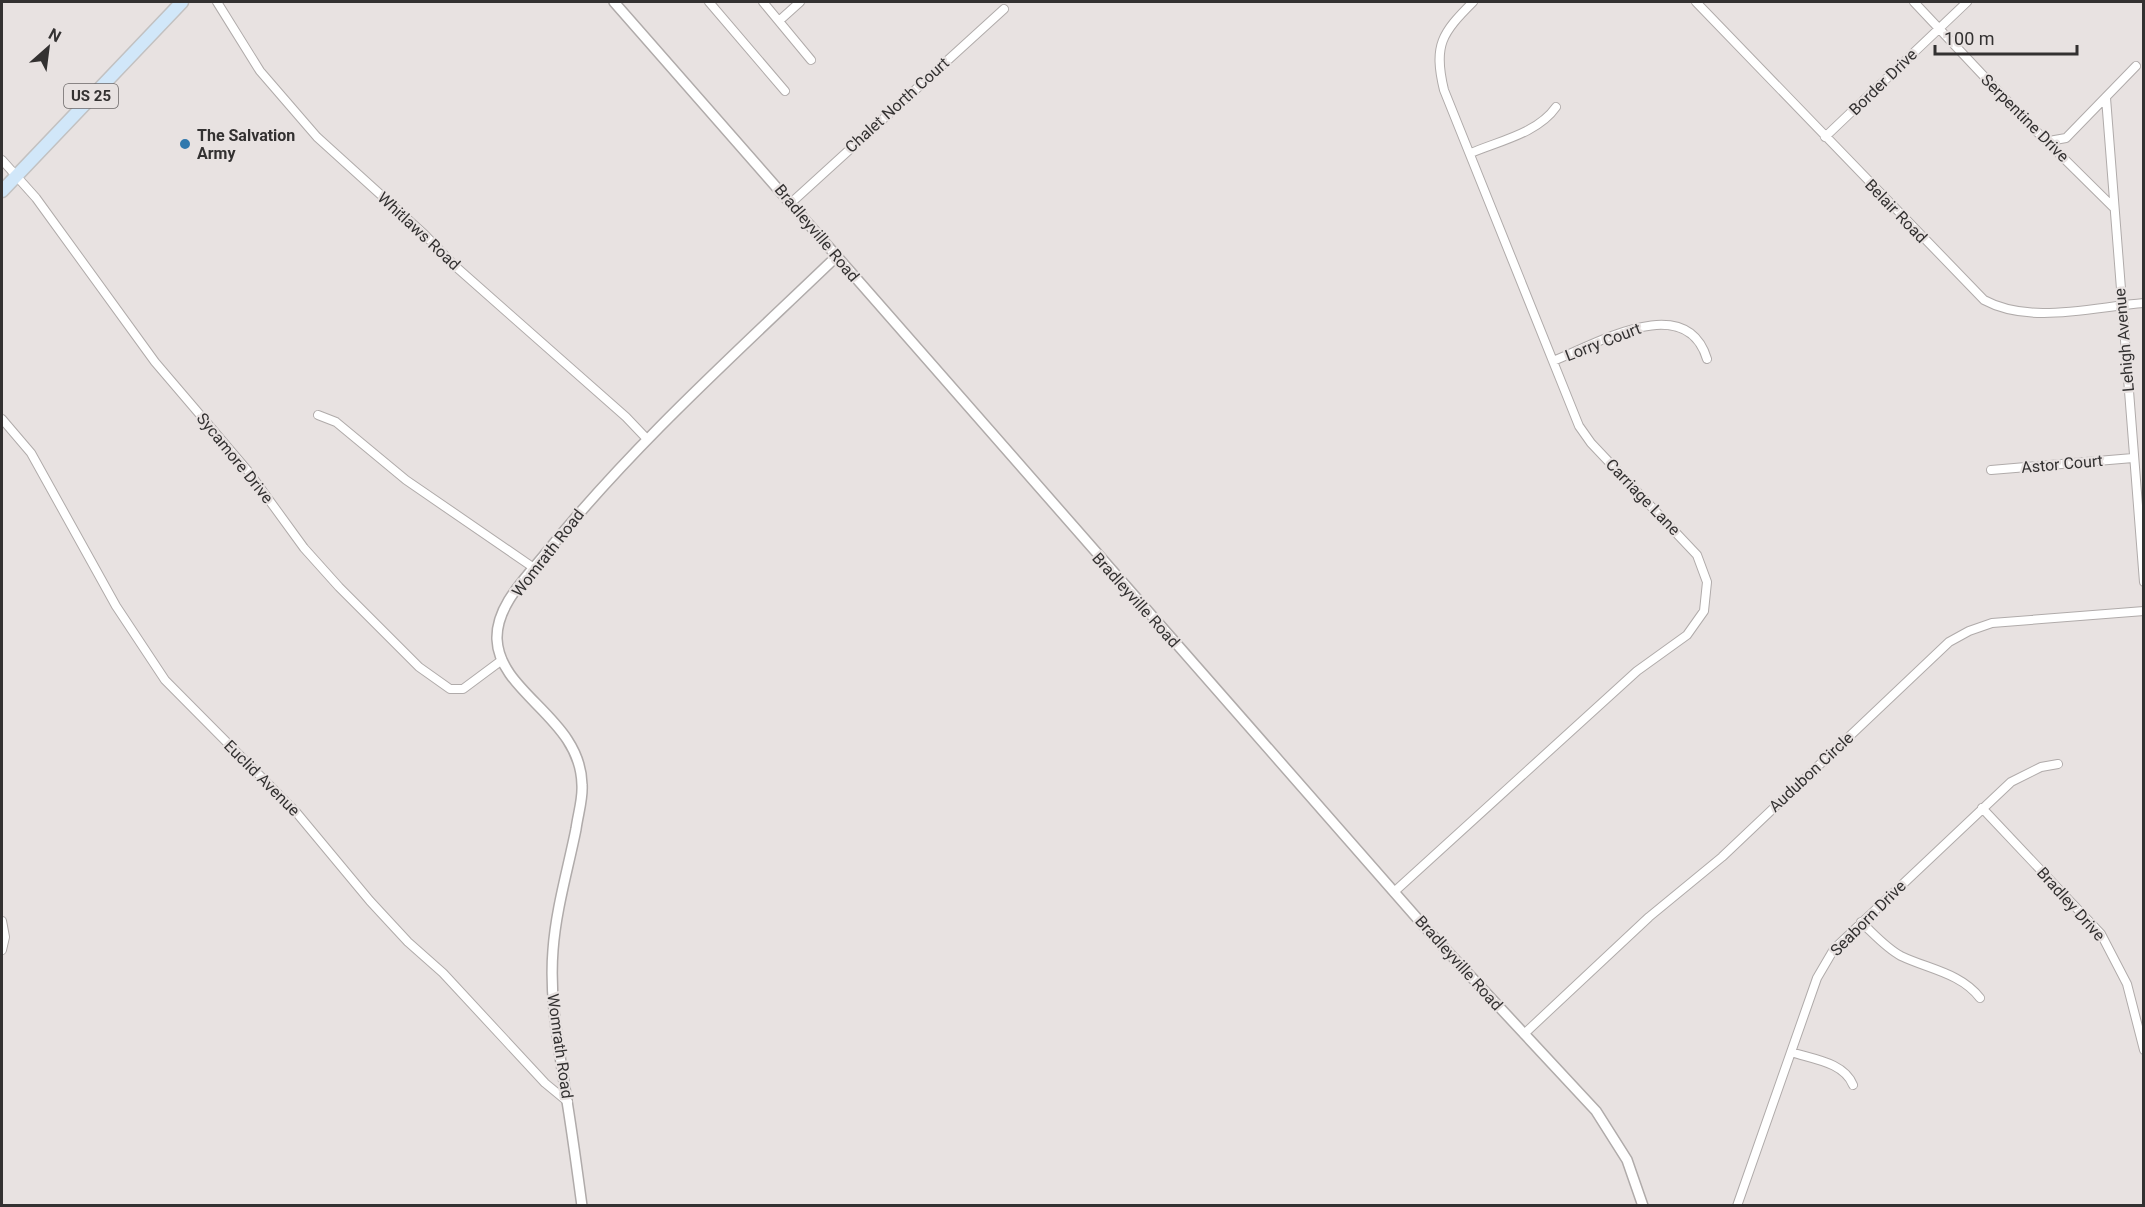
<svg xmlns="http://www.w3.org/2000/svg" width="2145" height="1207" font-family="Roboto,sans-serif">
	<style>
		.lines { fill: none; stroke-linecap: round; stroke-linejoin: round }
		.minor-casing { stroke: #b0abaa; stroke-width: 10 }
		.tertiary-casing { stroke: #b0abaa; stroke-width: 12 }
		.primary-casing { stroke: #c2c1c1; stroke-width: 15 }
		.minor { stroke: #fff; stroke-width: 8 }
		.tertiary { stroke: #fff; stroke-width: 9 }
		.primary { stroke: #d1e7f9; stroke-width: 12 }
		.poi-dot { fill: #3179ad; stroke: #e8e2e1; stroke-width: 2 }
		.labels { text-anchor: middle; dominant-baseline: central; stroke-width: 4.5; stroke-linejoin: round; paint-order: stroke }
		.shield { fill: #e8e2e1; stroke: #696666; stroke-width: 1.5 }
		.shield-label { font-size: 15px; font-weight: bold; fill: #333131 }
		.street-label { font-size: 16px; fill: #333131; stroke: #e8e2e1 }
		.poi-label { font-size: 16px; font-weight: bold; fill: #333131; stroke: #e8e2e1; text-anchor: start }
	</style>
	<rect width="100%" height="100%" fill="#e8e2e1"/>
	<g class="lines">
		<defs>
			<path id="minor" d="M 217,2 L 260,71 L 317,137 L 424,234 L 455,266 L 626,417 L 646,438
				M 709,2 L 785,91
				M 763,2 L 811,60
				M 1696,2 L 1984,300 C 2030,325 2093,307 2144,303
				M 1914,2 L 2027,122 L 2113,207
				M 780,20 L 800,2
				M 2106,98 L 2144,582
				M 1825,137 L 1967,2
				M 2049,141 L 2066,138 L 2136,66
				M 1471,153 C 1499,141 1538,133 1556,107
				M 2,160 L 36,198 L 155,362 L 248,471 L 304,548 L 339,587 L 419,667 L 450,689 L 463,689 L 502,660
				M 792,202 L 1004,9
				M 1553,361 C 1596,344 1686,290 1707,359
				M 318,415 L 336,422 L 406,480 L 534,568
				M 2,419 L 31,453 L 116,606 L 165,680 L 296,812 L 370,901 L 408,942 L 443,973 L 545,1083 L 568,1102
				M 1991,470 L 2133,458
				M 1982,808 L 2101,934 L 2127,984 L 2144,1050
				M 1394,892 L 1637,671 L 1687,635 L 1704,611 L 1707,582 L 1697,555 L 1591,443 L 1579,426 L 1444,90 C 1433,45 1442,33 1473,2
				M 2,921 L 5,937 L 2,950
				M 1861,922 C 1874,934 1886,948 1901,956 C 1928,969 1961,973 1980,998
				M 1524,1034 L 1649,917 L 1722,857 L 1949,642 L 1969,631 L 1992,623 L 2144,611
				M 1791,1052 C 1812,1059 1844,1062 1853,1085
				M 1737,1206 L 1817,978 L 1834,949 L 2011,782 L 2041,767 L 2058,764"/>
			<path id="tertiary" d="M 614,2 L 1423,925 L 1596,1111 L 1627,1160 L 1643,1206
				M 582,1206 C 577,1169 572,1131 566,1095 C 559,1047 549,999 553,950 C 556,909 568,869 576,829 C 578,814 583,799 582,785 C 581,718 499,694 497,639 C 496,605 527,577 546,553 C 633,445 736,353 836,257"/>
			<path id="primary" d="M 2,191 L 182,2"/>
		</defs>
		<use href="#minor" class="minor-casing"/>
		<use href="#tertiary" class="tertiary-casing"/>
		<use href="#primary" class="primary-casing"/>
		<use href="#minor" class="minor"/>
		<use href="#tertiary" class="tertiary"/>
		<use href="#primary" class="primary"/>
	</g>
	<circle class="poi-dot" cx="185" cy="144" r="6"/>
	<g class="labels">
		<rect class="shield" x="64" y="84" width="54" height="24" rx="4.5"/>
		<g class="shield-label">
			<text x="91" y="96">US 25</text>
		</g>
		<g class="street-label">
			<text transform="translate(1883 82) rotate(-44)">Border Drive</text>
			<text transform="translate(897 105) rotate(-42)">Chalet North Court</text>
			<text transform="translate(2025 118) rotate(45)">Serpentine Drive</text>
			<text transform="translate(1896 211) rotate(46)">Belair Road</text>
			<text transform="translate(419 231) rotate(43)">Whitlaws Road</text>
			<text transform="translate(817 233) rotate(50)">Bradleyville Road</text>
			<text transform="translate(2124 340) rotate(-95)">Lehigh Avenue</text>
			<text transform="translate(1603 342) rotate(-21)">Lorry Court</text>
			<text transform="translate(235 458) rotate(51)">Sycamore Drive</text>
			<text transform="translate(2062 464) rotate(-5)">Astor Court</text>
			<text transform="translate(1643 497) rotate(46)">Carriage Lane</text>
			<text transform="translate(548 553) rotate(-52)">Womrath Road</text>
			<text transform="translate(1136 600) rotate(48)">Bradleyville Road</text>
			<text transform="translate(1811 772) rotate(-43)">Audubon Circle</text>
			<text transform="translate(262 778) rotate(45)">Euclid Avenue</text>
			<text transform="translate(2071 904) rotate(48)">Bradley Drive</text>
			<text transform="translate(1868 918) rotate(-45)">Seaborn Drive</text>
			<text transform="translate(1459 963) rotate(48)">Bradleyville Road</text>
			<text transform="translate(560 1046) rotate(82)">Womrath Road</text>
		</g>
		<g class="poi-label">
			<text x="197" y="135">The Salvation<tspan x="197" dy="18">Army</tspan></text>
		</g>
	</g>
	<rect width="2145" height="1207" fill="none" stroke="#333131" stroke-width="6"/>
	<g transform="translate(48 48) rotate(28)" stroke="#e8e2e1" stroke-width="4.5" paint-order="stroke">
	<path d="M0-4.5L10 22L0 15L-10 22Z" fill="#333131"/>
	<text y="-9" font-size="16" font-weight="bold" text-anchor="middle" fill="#333131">N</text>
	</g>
	<path d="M1935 45v9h142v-9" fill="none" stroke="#333131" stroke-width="3"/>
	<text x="1944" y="45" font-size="18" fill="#333131" stroke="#e8e2e1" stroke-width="4.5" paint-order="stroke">100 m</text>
</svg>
